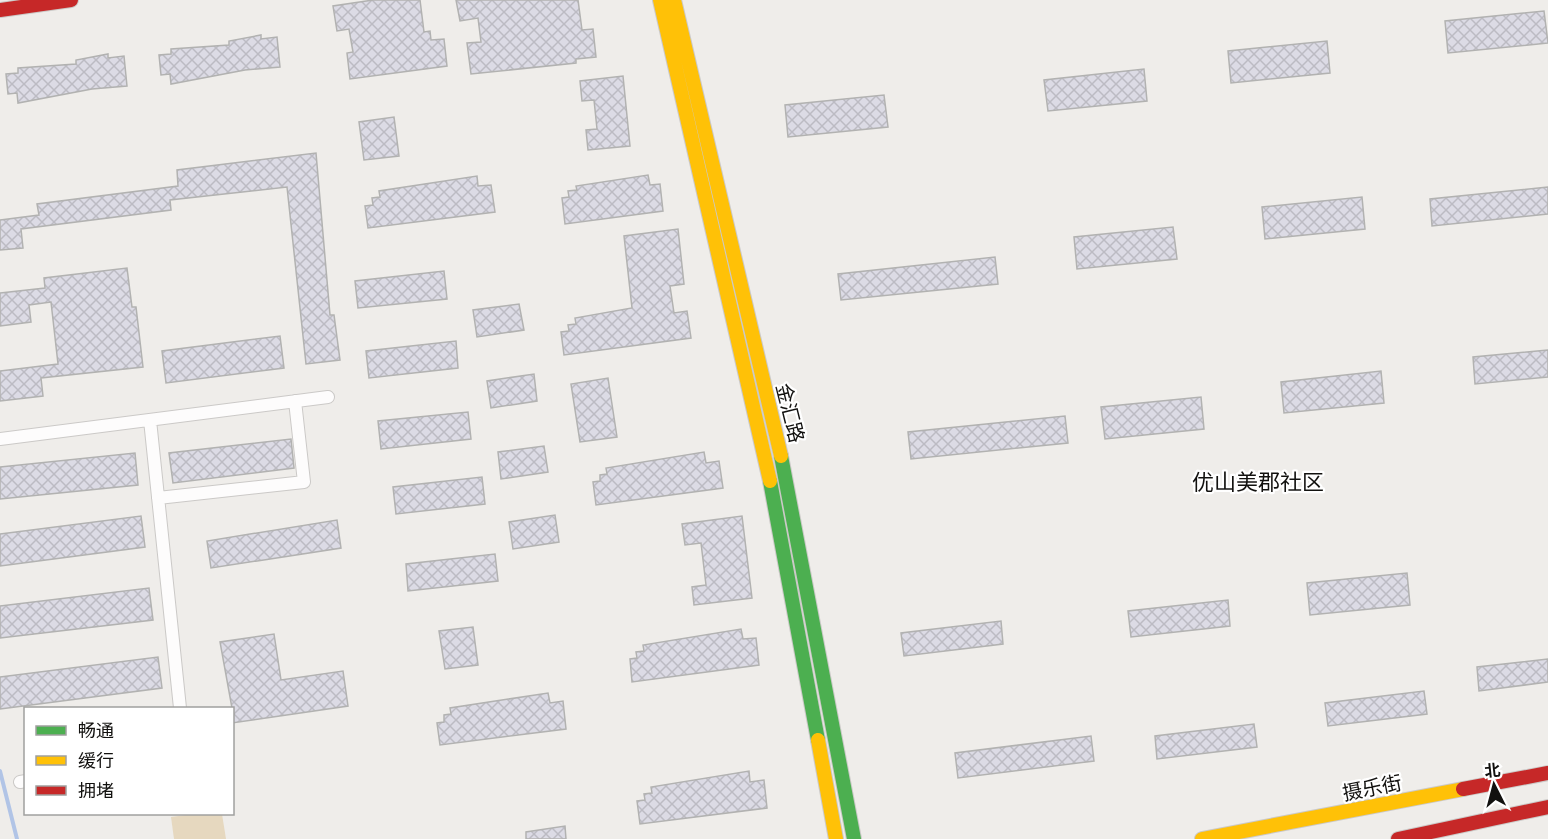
<svg xmlns="http://www.w3.org/2000/svg" width="1548" height="839" font-family="'Space Grotesk','Noto Sans SC',sans-serif">
	<style>
		.green { fill: #e6d8bf }
		.lines { fill: none; stroke-linecap: round; stroke-linejoin: round }
		.stream { stroke: #b1c4e6; stroke-width: 4 }
		.building { fill: url(#building-cross-hatch); stroke: #b2b2b1; stroke-width: 1.5 }
		.street-casing { stroke: #cbc9c7; stroke-width: 14 }
		.fast-casing { stroke: #cbc9c7; stroke-width: 16 }
		.slow-casing { stroke: #cbc9c7; stroke-width: 16 }
		.jam-casing { stroke: #cbc9c7; stroke-width: 16 }
		.street { stroke: #fdfcfc; stroke-width: 12 }
		.fast { stroke: #4caf50; stroke-width: 14 }
		.slow { stroke: #ffc107; stroke-width: 14 }
		.jam { stroke: #c62828; stroke-width: 14 }
		.labels { text-anchor: middle; dominant-baseline: central; stroke-width: 4.5; stroke-linejoin: round; paint-order: stroke }
		.street-label { font-size: 20px; fill: #12110f; stroke: #fff }
		.quarter-label { font-size: 22px; fill: #12110f; stroke: #fff }
	</style>
	<defs>
		<pattern id="building-cross-hatch" width="8" height="8" patternUnits="userSpaceOnUse" patternTransform="scale(1.5)"><rect width="8" height="8" fill="#dcdbe5"/><path d="M0 0l8 8M0 8l8-8" fill="none" stroke="#bcbbc3"/></pattern>
	</defs>
	<rect width="100%" height="100%" fill="#efedea"/>
	<path class="green" d="M 193,814 L 222,814 L 226,839 L 174,839 L 171,817 Z"/>
	<g class="lines">
		<path class="stream" d="M 0,771 L 17,839"/>
	</g>
	<path class="building" d="M 373,0 L 420,0 L 424,32 L 430,31 L 431,40 L 444,39 L 447,66 L 350,79 L 347,53 L 353,52 L 349,29 L 337,31 L 333,6 Z
		M 456,0 L 578,0 L 582,30 L 593,29 L 596,57 L 576,59 L 576,63 L 471,74 L 467,43 L 481,42 L 478,18 L 460,21 Z
		M 1544,11 L 1548,43 L 1448,53 L 1445,21 Z
		M 261,35 L 261,39 L 277,37 L 280,67 L 245,70 L 171,84 L 170,74 L 161,75 L 159,55 L 171,54 L 171,49 L 229,45 L 229,41 Z
		M 1327,41 L 1330,73 L 1231,83 L 1228,51 Z
		M 108,54 L 108,58 L 124,56 L 127,86 L 92,89 L 18,103 L 17,93 L 8,94 L 6,74 L 18,73 L 18,68 L 76,64 L 76,60 Z
		M 1144,69 L 1147,101 L 1048,111 L 1044,80 Z
		M 623,76 L 630,146 L 588,150 L 586,130 L 597,129 L 594,100 L 582,101 L 580,81 Z
		M 884,95 L 888,127 L 788,137 L 785,105 Z
		M 394,117 L 399,156 L 364,160 L 359,122 Z
		M 316,153 L 330,315 L 334,315 L 340,360 L 306,364 L 287,187 L 170,200 L 171,210 L 21,229 L 23,248 L 0,250 L 0,220 L 39,215 L 37,204 L 178,186 L 177,170 Z
		M 648,175 L 650,185 L 660,184 L 663,211 L 565,224 L 562,198 L 569,197 L 568,191 L 577,190 L 576,186 Z
		M 477,176 L 478,186 L 491,185 L 495,212 L 368,228 L 365,206 L 373,205 L 372,198 L 380,197 L 379,191 Z
		M 1548,187 L 1548,214 L 1432,226 L 1430,199 Z
		M 1362,197 L 1365,229 L 1265,239 L 1262,207 Z
		M 1173,227 L 1177,259 L 1077,269 L 1074,237 Z
		M 678,229 L 684,284 L 670,286 L 674,313 L 687,311 L 691,338 L 564,355 L 561,332 L 569,331 L 568,325 L 576,324 L 575,318 L 632,308 L 624,236 Z
		M 995,257 L 998,284 L 841,300 L 838,274 Z
		M 127,268 L 132,307 L 136,307 L 143,367 L 41,378 L 43,396 L 0,401 L 0,371 L 58,364 L 51,302 L 29,305 L 31,322 L 0,326 L 0,293 L 45,288 L 44,278 Z
		M 444,271 L 447,299 L 358,308 L 355,281 Z
		M 519,304 L 524,330 L 477,337 L 473,310 Z
		M 280,336 L 284,368 L 166,383 L 162,351 Z
		M 456,341 L 458,368 L 369,378 L 366,351 Z
		M 1548,350 L 1548,377 L 1475,384 L 1473,357 Z
		M 1381,371 L 1384,403 L 1284,413 L 1281,382 Z
		M 534,374 L 537,401 L 491,408 L 487,381 Z
		M 608,378 L 617,437 L 580,442 L 571,384 Z
		M 1201,397 L 1204,429 L 1105,439 L 1101,407 Z
		M 468,412 L 471,439 L 381,449 L 378,421 Z
		M 1065,416 L 1068,443 L 911,459 L 908,432 Z
		M 291,439 L 294,468 L 173,483 L 169,453 Z
		M 544,446 L 548,472 L 501,479 L 498,452 Z
		M 704,452 L 706,463 L 719,461 L 723,488 L 596,505 L 593,482 L 600,481 L 600,475 L 607,474 L 606,468 Z
		M 135,453 L 138,485 L 0,499 L 0,467 Z
		M 482,477 L 485,504 L 396,514 L 393,487 Z
		M 555,515 L 559,542 L 513,549 L 509,522 Z
		M 141,516 L 145,547 L 0,566 L 0,534 Z
		M 742,516 L 752,598 L 694,605 L 692,587 L 706,585 L 701,543 L 685,545 L 682,524 Z
		M 337,520 L 341,548 L 211,568 L 207,541 Z
		M 495,554 L 498,581 L 408,591 L 406,564 Z
		M 1407,573 L 1410,605 L 1310,615 L 1307,583 Z
		M 149,588 L 153,620 L 0,638 L 0,606 Z
		M 1228,600 L 1230,626 L 1131,637 L 1128,611 Z
		M 1001,621 L 1003,644 L 904,656 L 901,633 Z
		M 473,627 L 478,665 L 445,669 L 439,631 Z
		M 741,629 L 743,639 L 756,638 L 759,665 L 632,682 L 630,659 L 637,658 L 636,652 L 644,651 L 643,645 Z
		M 274,634 L 281,680 L 343,671 L 348,706 L 232,723 L 232,708 L 220,642 Z
		M 158,657 L 162,688 L 0,709 L 0,677 Z
		M 1548,659 L 1548,682 L 1479,691 L 1477,667 Z
		M 1424,691 L 1427,714 L 1328,726 L 1325,703 Z
		M 548,693 L 550,703 L 563,701 L 566,729 L 440,745 L 437,723 L 444,722 L 444,715 L 451,714 L 450,708 Z
		M 1254,724 L 1257,747 L 1157,759 L 1155,736 Z
		M 1091,736 L 1094,761 L 958,778 L 955,753 Z
		M 749,771 L 750,782 L 764,780 L 767,808 L 640,824 L 637,801 L 645,800 L 644,794 L 652,793 L 651,787 Z
		M 565,826 L 566,839 L 526,839 L 526,832 Z"/>
	<g class="lines">
		<defs>
			<path id="street" d="M 150,420 L 180,708
				M 0,439 L 328,397
				M 158,498 L 304,482 L 295,401
				M 20,782 L 26,781"/>
			<path id="fast" d="M 781,456 L 854,839
				M 770,481 L 818,740"/>
			<path id="slow" d="M 660,0 L 770,481
				M 674,0 L 781,456
				M 818,740 L 836,839
				M 1202,839 L 1463,789"/>
			<path id="jam" d="M 0,10 L 71,0
				M 1463,789 L 1548,773
				M 1398,839 L 1548,807"/>
		</defs>
		<use href="#street" class="street-casing"/>
		<use href="#fast" class="fast-casing"/>
		<use href="#slow" class="slow-casing"/>
		<use href="#jam" class="jam-casing"/>
		<use href="#street" class="street"/>
		<use href="#fast" class="fast"/>
		<use href="#slow" class="slow"/>
		<use href="#jam" class="jam"/>
	</g>
	<g class="labels">
		<g class="street-label">
			<text transform="translate(790 413) rotate(76)">金汇路</text>
			<text transform="translate(1372 788) rotate(-11)">摄乐街</text>
		</g>
		<g class="quarter-label">
			<text x="1258" y="482">优山美郡社区</text>
		</g>
	</g>
	<rect x="24" y="707" width="210" height="108" fill="#ffffff" stroke="#a0a09f" stroke-width="1.5"/>
	<rect x="36" y="726" width="30" height="9" fill="#4caf50" stroke="#a0a09f" stroke-width="1.5"/>
	<text x="78" y="737" font-size="18" fill="#12110f">畅通</text>
	<rect x="36" y="756" width="30" height="9" fill="#ffc107" stroke="#a0a09f" stroke-width="1.5"/>
	<text x="78" y="767" font-size="18" fill="#12110f">缓行</text>
	<rect x="36" y="786" width="30" height="9" fill="#c62828" stroke="#a0a09f" stroke-width="1.5"/>
	<text x="78" y="797" font-size="18" fill="#12110f">拥堵</text>
	<g transform="translate(1494 785) rotate(354)" stroke="#ffffff" stroke-width="4.5" paint-order="stroke">
	<path d="M0-4.5L10 22L0 15L-10 22Z" fill="#12110f"/>
	<text y="-9" font-size="16" font-weight="bold" text-anchor="middle" fill="#12110f">北</text>
	</g>
</svg>
